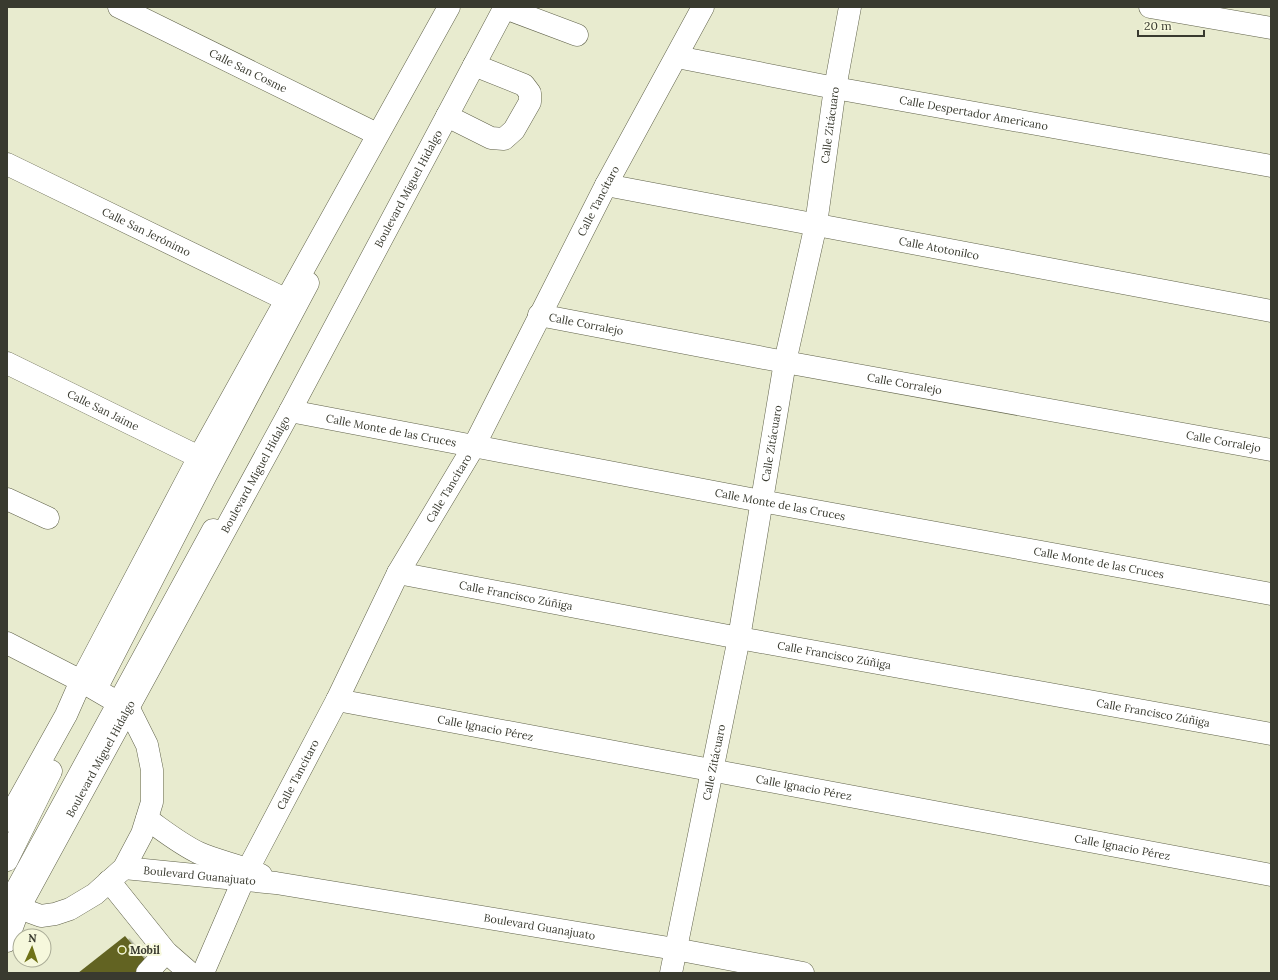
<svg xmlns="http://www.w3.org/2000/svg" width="1278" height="980" font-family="Lora,serif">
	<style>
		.building { fill: #626423; filter: url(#shadow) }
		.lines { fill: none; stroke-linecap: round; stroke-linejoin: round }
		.minor-casing { stroke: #60624a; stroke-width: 23 }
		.major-casing { stroke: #60624a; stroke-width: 23 }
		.minor { stroke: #fff; stroke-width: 22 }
		.major { stroke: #fff; stroke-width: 22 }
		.poi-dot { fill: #6f7217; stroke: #f6f8dc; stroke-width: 1.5 }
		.labels { text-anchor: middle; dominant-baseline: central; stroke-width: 4; stroke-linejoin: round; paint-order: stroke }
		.street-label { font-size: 11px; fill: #393a2f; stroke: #f6f8dc }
		.poi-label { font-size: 11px; font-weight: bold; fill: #393a2f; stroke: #f6f8dc; text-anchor: start }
	</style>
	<defs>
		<filter id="shadow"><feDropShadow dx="4.5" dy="2.5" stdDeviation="0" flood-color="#0004"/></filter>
	</defs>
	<rect width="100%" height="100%" fill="#e8ebcf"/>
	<path class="building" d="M 125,936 L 148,963 L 136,973 L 78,973 Z"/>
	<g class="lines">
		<defs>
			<g id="minor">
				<path id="s1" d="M 119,7 L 377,134"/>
				<path d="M 1150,7 L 1271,28"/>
				<path d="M 505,8 L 577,35"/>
				<path id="s2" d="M 677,57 L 835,88 L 1271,166"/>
				<path d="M 447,116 L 491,138 L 504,139 L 514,130 L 530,102 L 530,93 L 524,85 L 474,65"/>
				<path id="s3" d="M 7,164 L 285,299"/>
				<path id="s4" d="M 606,185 L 1271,311"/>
				<path id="s5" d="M 539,315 L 785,362 L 1271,450"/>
				<path id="s6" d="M 7,363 L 199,457"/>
				<path id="s7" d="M 290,411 L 761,501 L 1271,594"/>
				<path d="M 7,499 L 48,518"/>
				<path id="s8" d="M 398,573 L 739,638 L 1271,734"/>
				<path d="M 7,643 L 81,681 L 129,709 L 147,745 L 152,770 L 152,802 L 142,834 L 124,868 L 95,894 L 70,909 L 55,914 L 41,916 L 19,908"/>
				<path d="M 96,689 L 206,475 L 308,283"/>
				<path id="s9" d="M 337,700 L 1271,875"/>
				<path d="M 147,819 C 164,831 180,844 199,853 C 219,862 241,865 261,875"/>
				<path id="s10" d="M 124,868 L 276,883 L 675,949 L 803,973"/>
				<path d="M 109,881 L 166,952 L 190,973"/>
				<path d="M 7,907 L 213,530"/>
				<path d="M 147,973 L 166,952"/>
				<path id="s11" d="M 203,973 L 248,869 L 337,700 L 398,573 L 474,446 L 606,185 L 703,7"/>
				<path id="s12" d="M 671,973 L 739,638 L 785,362 L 816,224 L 835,88 L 850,7"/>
			</g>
			<g id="major">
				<path d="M 7,821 L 66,715 L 81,681 L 199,457 L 449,7"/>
				<path d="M 7,860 L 51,771"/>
				<path id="s13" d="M 7,941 L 19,908 L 290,411 L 505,7"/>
			</g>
		</defs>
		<use href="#minor" class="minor-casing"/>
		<use href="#major" class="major-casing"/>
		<use href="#minor" class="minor"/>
		<use href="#major" class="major"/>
	</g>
	<circle class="poi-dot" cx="122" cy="950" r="4"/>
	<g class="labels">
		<g class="street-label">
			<text stroke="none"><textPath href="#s1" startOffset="144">Calle San Cosme</textPath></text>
			<text stroke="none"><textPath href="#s2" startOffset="302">Calle Despertador Americano</textPath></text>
			<text stroke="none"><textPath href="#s12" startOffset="863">Calle Zitácuaro</textPath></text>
			<text stroke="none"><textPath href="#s13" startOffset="853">Boulevard Miguel Hidalgo</textPath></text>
			<text stroke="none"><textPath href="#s11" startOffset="868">Calle Tancítaro</textPath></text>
			<text stroke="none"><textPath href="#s3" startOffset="155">Calle San Jerónimo</textPath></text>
			<text stroke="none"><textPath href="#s4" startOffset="339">Calle Atotonilco</textPath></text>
			<text stroke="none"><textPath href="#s5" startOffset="48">Calle Corralejo</textPath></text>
			<text stroke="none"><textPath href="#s5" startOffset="372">Calle Corralejo</textPath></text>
			<text stroke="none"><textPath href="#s6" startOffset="107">Calle San Jaime</textPath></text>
			<text stroke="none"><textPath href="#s7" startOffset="103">Calle Monte de las Cruces</textPath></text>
			<text stroke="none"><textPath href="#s5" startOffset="696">Calle Corralejo</textPath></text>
			<text stroke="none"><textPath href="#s12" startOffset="539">Calle Zitácuaro</textPath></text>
			<text stroke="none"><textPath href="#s13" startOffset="529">Boulevard Miguel Hidalgo</textPath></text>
			<text stroke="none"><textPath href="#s11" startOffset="544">Calle Tancítaro</textPath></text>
			<text stroke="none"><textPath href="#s7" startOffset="499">Calle Monte de las Cruces</textPath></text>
			<text stroke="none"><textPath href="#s7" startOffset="823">Calle Monte de las Cruces</textPath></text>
			<text stroke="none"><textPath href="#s8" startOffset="120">Calle Francisco Zúñiga</textPath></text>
			<text stroke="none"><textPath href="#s8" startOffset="444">Calle Francisco Zúñiga</textPath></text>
			<text stroke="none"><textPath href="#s8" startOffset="768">Calle Francisco Zúñiga</textPath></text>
			<text stroke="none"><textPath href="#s9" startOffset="151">Calle Ignacio Pérez</textPath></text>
			<text stroke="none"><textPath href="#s13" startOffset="205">Boulevard Miguel Hidalgo</textPath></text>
			<text stroke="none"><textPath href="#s12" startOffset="215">Calle Zitácuaro</textPath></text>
			<text stroke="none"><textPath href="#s11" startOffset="220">Calle Tancítaro</textPath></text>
			<text stroke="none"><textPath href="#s9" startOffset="475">Calle Ignacio Pérez</textPath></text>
			<text stroke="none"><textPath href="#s9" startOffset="799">Calle Ignacio Pérez</textPath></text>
			<text stroke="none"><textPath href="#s10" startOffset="76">Boulevard Guanajuato</textPath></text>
			<text stroke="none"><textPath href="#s10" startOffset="420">Boulevard Guanajuato</textPath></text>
		</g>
		<g class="poi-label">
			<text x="130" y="950">Mobil</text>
		</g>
	</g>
	<rect width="1278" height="980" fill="none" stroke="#393a2f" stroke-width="16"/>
	<g transform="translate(32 948) rotate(3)"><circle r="19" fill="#f6f8dc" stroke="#aaac97"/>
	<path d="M0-3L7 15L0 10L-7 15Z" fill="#6f7217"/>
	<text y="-6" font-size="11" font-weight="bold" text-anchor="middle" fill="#393a2f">N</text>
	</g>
	<path d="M1138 30v6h66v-6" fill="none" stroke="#393a2f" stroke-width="2"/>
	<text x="1144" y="30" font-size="12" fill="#393a2f" stroke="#f6f8dc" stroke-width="3" paint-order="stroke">20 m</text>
</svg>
